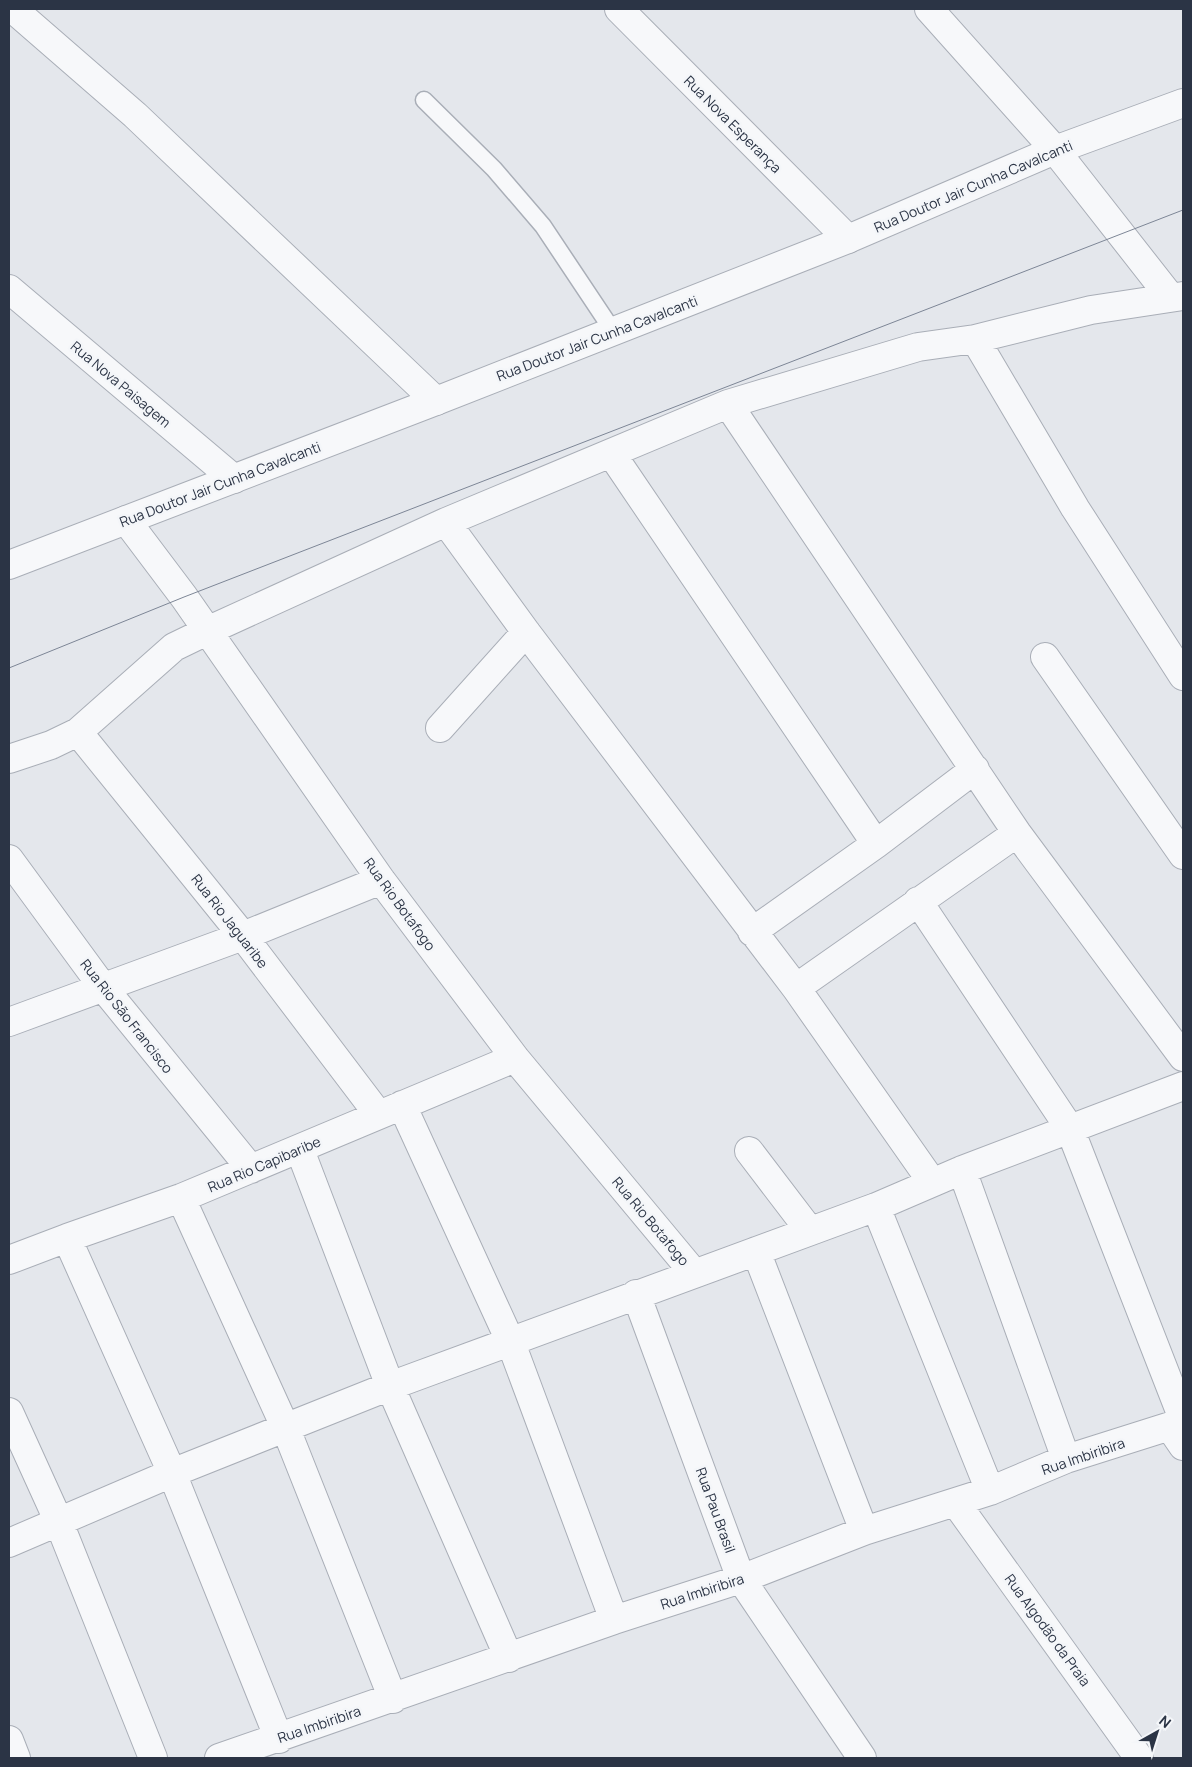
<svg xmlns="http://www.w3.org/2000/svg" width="1192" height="1767" font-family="Manrope,sans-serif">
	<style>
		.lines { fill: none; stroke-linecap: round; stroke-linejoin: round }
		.service-casing { stroke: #a9aeb7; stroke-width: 19 }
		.minor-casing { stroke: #a9aeb7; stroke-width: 30 }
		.tertiary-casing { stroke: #a9aeb7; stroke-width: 30 }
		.service { stroke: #f7f8fa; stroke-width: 16 }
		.minor { stroke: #f7f8fa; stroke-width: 28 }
		.tertiary { stroke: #f7f8fa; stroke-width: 28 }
		.tram { stroke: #7d8696; stroke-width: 1 }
		.labels { text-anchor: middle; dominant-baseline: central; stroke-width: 5; stroke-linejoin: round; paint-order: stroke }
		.street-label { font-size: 14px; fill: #2b3445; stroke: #f4f6f9 }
	</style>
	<rect width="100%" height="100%" fill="#e4e7ec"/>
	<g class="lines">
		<defs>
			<path id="service" d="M 424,100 L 494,169 L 543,226 L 613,331"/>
			<path id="minor" d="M 13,9 L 135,115 L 436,401
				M 619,9 L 848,239
				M 929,9 L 1055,150 L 1171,298
				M 9,289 L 234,479
				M 975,339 L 1075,508 L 1183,676
				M 728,404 L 1017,833 L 1183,1057
				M 611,453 L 876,844
				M 126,520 L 184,597 L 381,880 L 515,1058 L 694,1273
				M 446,522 L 526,632 L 796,988 L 932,1182
				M 1045,657 L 1183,855
				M 440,728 L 526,632
				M 78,732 L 243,936 L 378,1114
				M 9,759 L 51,745 L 78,732 L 174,647 L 207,631 L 446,522 L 728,404 L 918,347 L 975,339 L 1091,310 L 1183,296
				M 9,859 L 102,986 L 251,1169
				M 918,901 L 1070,1129 L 1183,1419
				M 752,932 L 876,844 L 975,769
				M 796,988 L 1017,833
				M 9,1022 L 243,936 L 381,880
				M 402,1105 L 511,1343 L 614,1620
				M 300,1150 L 390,1386 L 509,1658
				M 749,1151 L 810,1231
				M 962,1170 L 1066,1459
				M 181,1198 L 286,1429 L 393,1699
				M 876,1207 L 990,1491
				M 67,1238 L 172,1473 L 279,1739
				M 756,1251 L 864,1531
				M 9,1260 L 67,1238 L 181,1198 L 515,1058
				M 636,1294 L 741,1579 L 862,1758
				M 9,1412 L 58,1520 L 153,1758
				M 1170,1427 L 1183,1446
				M 956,1503 L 1139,1758
				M 9,1543 L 172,1473 L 390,1386 L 876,1207 L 962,1170 L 1183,1086
				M 9,1740 L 16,1758
				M 219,1758 L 614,1620 L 741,1579 L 864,1531 L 990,1491 L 1066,1459 L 1183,1422"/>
			<path id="tertiary" d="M 9,565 L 436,401 L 848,239 L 1055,150 L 1183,103"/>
		</defs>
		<use href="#service" class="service-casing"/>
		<use href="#minor" class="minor-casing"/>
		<use href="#tertiary" class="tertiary-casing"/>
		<use href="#service" class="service"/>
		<use href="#minor" class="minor"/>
		<use href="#tertiary" class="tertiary"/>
		<path class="tram" d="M 9,668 L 184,597 L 1183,210"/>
	</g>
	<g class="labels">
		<g class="street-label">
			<text transform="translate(733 124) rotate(45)">Rua Nova Esperança</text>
			<text transform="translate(973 186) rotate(-23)">Rua Doutor Jair Cunha Cavalcanti</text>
			<text transform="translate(597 338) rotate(-21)">Rua Doutor Jair Cunha Cavalcanti</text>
			<text transform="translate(121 384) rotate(40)">Rua Nova Paisagem</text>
			<text transform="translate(220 484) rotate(-21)">Rua Doutor Jair Cunha Cavalcanti</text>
			<text transform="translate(400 904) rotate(54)">Rua Rio Botafogo</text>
			<text transform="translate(230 921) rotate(52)">Rua Rio Jaguaribe</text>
			<text transform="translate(127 1016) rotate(52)">Rua Rio São Francisco</text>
			<text transform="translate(264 1164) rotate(-23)">Rua Rio Capibaribe</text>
			<text transform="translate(651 1221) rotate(50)">Rua Rio Botafogo</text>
			<text transform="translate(1083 1456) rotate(-19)">Rua Imbiribira</text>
			<text transform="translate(716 1510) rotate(70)">Rua Pau Brasil</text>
			<text transform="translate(702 1591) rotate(-18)">Rua Imbiribira</text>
			<text transform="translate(1048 1630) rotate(54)">Rua Algodão da Praia</text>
			<text transform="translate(319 1724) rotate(-19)">Rua Imbiribira</text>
		</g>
	</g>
	<rect width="1192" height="1767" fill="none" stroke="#2b3445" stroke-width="20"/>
	<g transform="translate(1157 1732) rotate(39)" stroke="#f4f6f9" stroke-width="4" paint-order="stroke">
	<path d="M0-4L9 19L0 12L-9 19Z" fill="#2b3445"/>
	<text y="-8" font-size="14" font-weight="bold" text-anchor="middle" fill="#2b3445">N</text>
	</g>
</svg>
